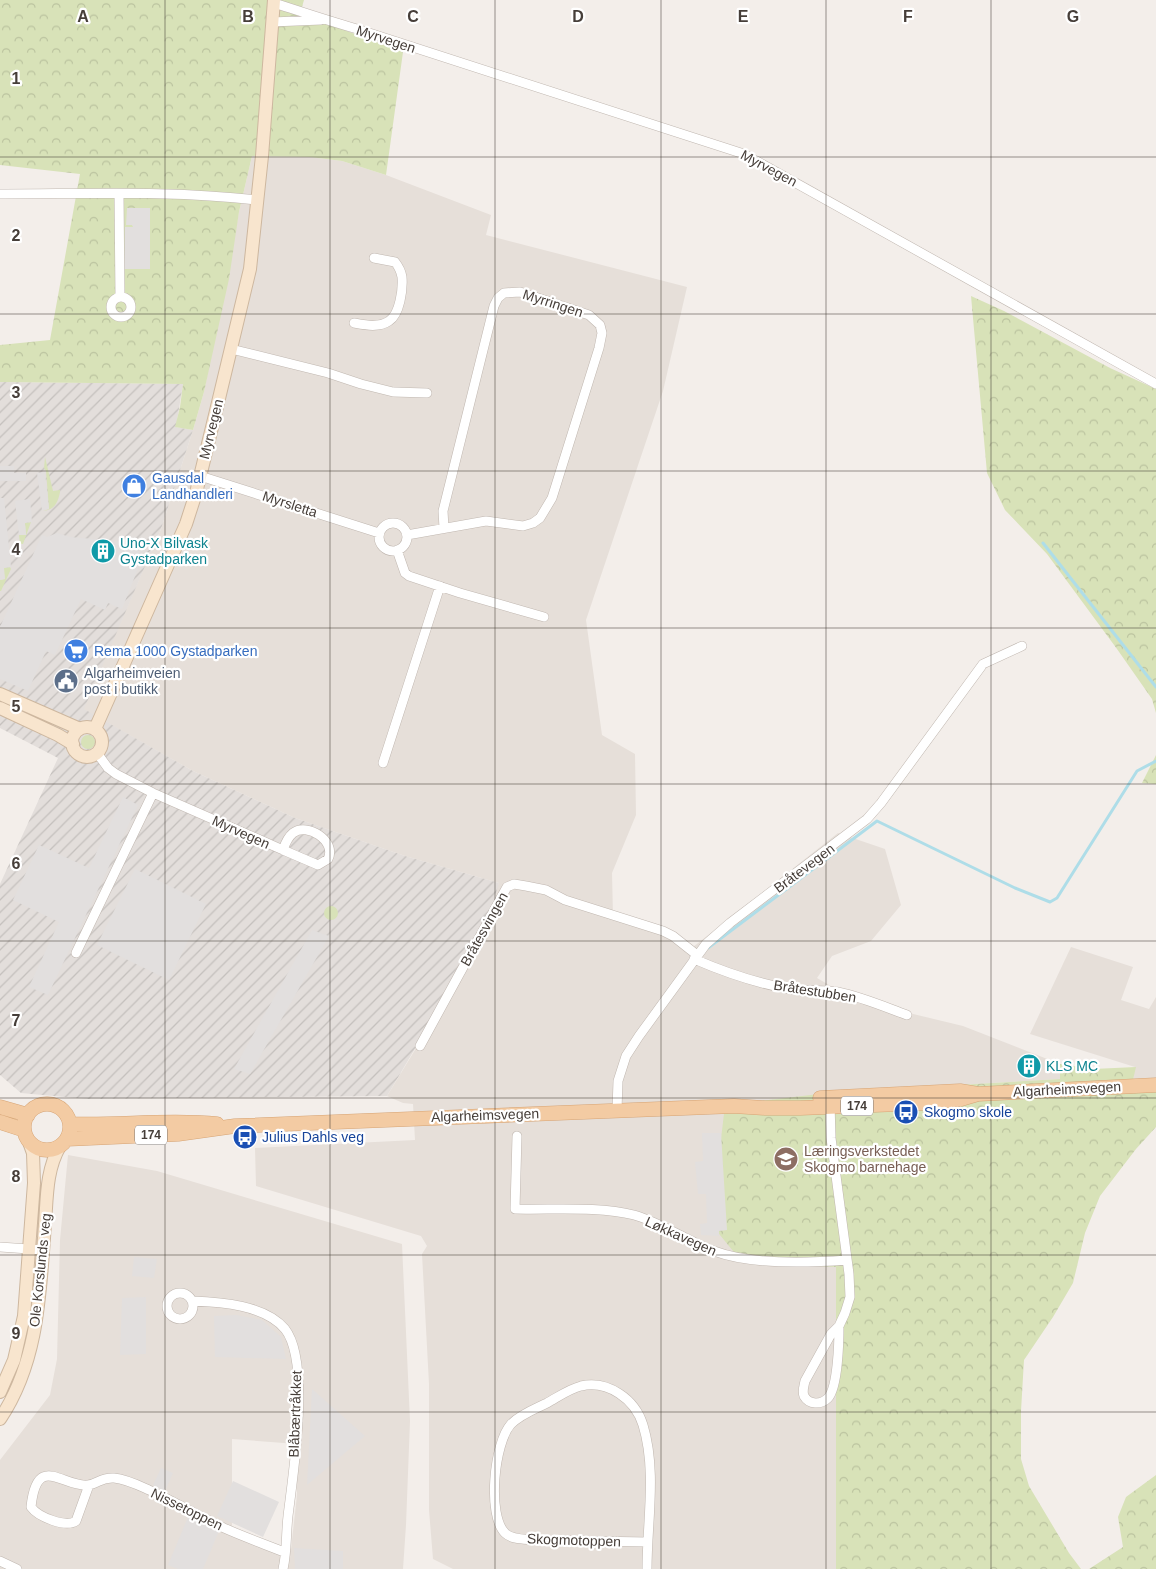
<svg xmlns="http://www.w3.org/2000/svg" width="1156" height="1569" font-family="Arial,sans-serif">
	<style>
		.residential { fill: #e6dfd9; fill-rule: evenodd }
		.industrial { fill: url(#industrial-furrows) }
		.grass { fill: #d8e2b8 }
		.forest { fill: url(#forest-crowns) }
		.parking { fill: #e2dfde }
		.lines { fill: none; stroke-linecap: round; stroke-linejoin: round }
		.stream { stroke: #aedde8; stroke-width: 3 }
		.street-casing { stroke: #c0b7b0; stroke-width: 10 }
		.secondary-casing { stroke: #cdb79f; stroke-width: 14 }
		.primary-casing { stroke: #d6a475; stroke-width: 15 }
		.street { stroke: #fff; stroke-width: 9 }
		.secondary { stroke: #f8e5ce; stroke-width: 12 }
		.primary { stroke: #f3cba3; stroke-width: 14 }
		.grid { fill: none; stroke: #463e39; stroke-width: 1; stroke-opacity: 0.55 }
		.labels { text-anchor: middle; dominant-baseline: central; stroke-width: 4.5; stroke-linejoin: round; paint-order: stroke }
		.shield { fill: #fff; stroke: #7e7874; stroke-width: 1 }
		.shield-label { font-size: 12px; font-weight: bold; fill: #463e39 }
		.street-label { font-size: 14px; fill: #463e39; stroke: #fff }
		.shop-label { font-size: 14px; fill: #366cbe; stroke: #fff; text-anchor: start }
		.culture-label { font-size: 14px; fill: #0d838f; stroke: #fff; text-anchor: start }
		.service-label { font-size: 14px; fill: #4e5e75; stroke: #fff; text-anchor: start }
		.transit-label { font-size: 14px; fill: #164399; stroke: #fff; text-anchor: start }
		.education-label { font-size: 14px; fill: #785e54; stroke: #fff; text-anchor: start }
		.grid-label { font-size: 16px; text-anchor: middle; font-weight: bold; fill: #463e39; stroke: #fff; stroke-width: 4.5; stroke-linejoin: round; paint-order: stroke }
	</style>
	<defs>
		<pattern id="industrial-furrows" width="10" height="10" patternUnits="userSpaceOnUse" patternTransform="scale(1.25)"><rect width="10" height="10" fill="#e3dedb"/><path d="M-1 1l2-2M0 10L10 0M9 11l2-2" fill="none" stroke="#c4c0bd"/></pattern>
		<pattern id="forest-crowns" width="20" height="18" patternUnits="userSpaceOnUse" patternTransform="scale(1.25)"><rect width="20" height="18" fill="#d8e2b8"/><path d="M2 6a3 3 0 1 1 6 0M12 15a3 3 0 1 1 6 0" fill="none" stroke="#bbc39f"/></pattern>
	</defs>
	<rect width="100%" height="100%" fill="#f3eeea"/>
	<path class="residential" d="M 252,156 L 310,157 L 342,161 L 386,175 L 491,215 L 486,235 L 687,287 L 663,391 L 586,620 L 602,735 L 635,754 L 636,815 L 612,873 L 613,916 L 693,947 L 838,833 L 885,849 L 901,905 L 871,941 L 832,956 L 817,978 L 855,1000 L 963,1026 L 1060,1064 L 1061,1079 L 836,1092 L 742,1262 L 836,1266 L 836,1569 L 453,1569 L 433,1559 L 429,1510 L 429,1384 L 422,1254 L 427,1246 L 421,1236 L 256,1186 L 255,1148 L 415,1140 L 413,1104 L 403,1103 L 387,1096 L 421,1040 L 499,883 L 405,856 L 295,818 L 193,771 L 83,709 L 161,529 L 193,430 L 204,392 L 239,212 Z
		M 1071,947 L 1133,967 L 1121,1000 L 1149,1009 L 1156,997 L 1156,1083 L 1132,1084 L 1135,1067 L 1030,1034 Z
		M 68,1155 L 157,1171 L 402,1244 L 410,1421 L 406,1525 L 403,1569 L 0,1569 L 0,1460 L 50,1395 L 57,1359 L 60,1240 ZM 232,1439 L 297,1444 L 297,1495 L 291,1549 L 266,1547 L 232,1532 Z"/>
	<path class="industrial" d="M 0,382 L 183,384 L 176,427 L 193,430 L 161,529 L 84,709 L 193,771 L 295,818 L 405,856 L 499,883 L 484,932 L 387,1096 L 86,1099 L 21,1093 L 0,1075 L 0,884 L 58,758 L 0,728 Z"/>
	<path class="grass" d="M 45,457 L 53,491 L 60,490 L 60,492 C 58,503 54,510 43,511 L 49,509 L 46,471 L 44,468 Z
		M 31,522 L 23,544 L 20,544 L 19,535 L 26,535 L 25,523 Z
		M 10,567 L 11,569 L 1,591 L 0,591 L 0,580 L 5,579 L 3,568 Z
		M81 742a7 7 0 1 1 14 0a7 7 0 1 1-14 0Z
		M324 913a7 7 0 1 1 14 0a7 7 0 1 1-14 0Z"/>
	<path class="forest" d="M 0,0 L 304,0 L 302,7 L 347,31 L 403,52 L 386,175 L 342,161 L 310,157 L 252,156 L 239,212 L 229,279 L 204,392 L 193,430 L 175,427 L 180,407 L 183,384 L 0,382 L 0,345 L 50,340 L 80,174 L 0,165 Z
		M 971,296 L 1004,311 L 1110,368 L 1156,389 L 1156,713 L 1152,699 L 1117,649 L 1047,554 L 1005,510 L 987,473 Z
		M 1156,755 L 1156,784 L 1142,783 Z
		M 1060,1064 L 1093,1069 L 1136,1067 L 1132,1084 L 1156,1083 L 1156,1127 L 1136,1149 L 1100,1196 L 1085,1233 L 1073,1283 L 1053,1317 L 1024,1360 L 1021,1411 L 1021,1459 L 1029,1486 L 1069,1553 L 1081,1569 L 836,1569 L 836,1267 L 742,1262 L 711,1224 L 725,1105 L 836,1092 L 1060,1079 Z
		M 1156,1475 L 1156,1569 L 1089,1569 L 1123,1547 L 1118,1517 L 1126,1497 Z"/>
	<path class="parking" d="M 127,208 L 150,208 L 150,269 L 124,269 L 125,227 L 133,227 L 132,225 L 126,225 Z
		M 0,466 L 14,466 L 14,473 L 26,473 L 26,481 L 0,481 Z
		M 45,472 L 49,509 L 42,510 L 37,473 Z
		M 0,498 L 4,498 L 11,567 L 4,568 L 5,579 L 0,580 Z
		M 30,499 L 32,522 L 25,523 L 26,535 L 19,535 L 15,501 Z
		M 57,533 L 70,537 L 130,542 L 139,551 L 142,556 L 141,561 L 122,609 L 108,603 L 105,610 L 81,599 L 55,655 L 46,651 L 28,691 L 0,679 L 0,627 L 42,535 L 47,537 Z
		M 123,797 L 138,805 L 48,995 L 29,987 L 59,922 L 13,900 L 39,845 L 89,868 Z
		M 135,869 L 206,904 L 169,980 L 97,945 Z
		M 312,930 L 329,936 L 250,1074 L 234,1069 Z
		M 702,1133 L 721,1133 L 727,1230 L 719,1231 L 719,1236 L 701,1235 L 700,1224 L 707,1223 L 706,1194 L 698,1194 L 695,1162 L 703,1161 Z
		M 134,1257 L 157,1259 L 154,1278 L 132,1276 Z
		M 146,1297 L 146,1354 L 120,1355 L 122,1298 Z
		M 236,1315 L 262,1320 L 281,1337 L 286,1359 L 215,1357 L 214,1316 Z
		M 312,1389 L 365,1436 L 307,1485 Z
		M 161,1468 L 173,1473 L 165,1491 L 153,1485 Z
		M 233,1481 L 279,1502 L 263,1537 L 217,1516 Z
		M 188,1517 L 219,1531 L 203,1569 L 178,1569 L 168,1565 Z
		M 294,1548 L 343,1551 L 343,1569 L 295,1569 Z"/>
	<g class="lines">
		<path class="stream" d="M 1043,543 L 1156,687
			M 708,948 L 877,821 L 1015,888 L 1050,902 L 1057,898 L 1137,771 L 1156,761"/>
		<defs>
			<path id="street" d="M 274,3 C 302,12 329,21 357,29 L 744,154 L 1156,384
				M 272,22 L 321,20
				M 0,194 C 86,194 172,190 257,200
				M 119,194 L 120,297
				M111 307a10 10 0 1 1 20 0a10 10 0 1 1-20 0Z
				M 354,323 C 365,325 379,328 389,321 C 400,314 403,289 402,277 C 401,271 399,267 395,262 L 374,258
				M 231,349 L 328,373 L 361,384 L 393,392 L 427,393
				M 200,476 L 379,533
				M379 537a14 14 0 1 1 28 0a14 14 0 1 1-28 0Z
				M 407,535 L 486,521 L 523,526 L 533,523 L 540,518 L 552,498 L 599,348 L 602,333 L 600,325 L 589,315 L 520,292 L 504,293 L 498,298 L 494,306 L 443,511 L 444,528
				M 397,550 L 405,573 L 409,576 L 460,593 L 544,617
				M 97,753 L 108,768 L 116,774 L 153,793 L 283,850 C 285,844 288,837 293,833 C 307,822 337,841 328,859 L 318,865 L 283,850
				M 383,763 L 440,586
				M 76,953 L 153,793
				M 694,959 C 724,972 756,983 789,989 C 805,992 822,989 838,992 C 862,997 885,1007 907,1015
				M 420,1046 L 502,896 L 507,887 L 514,884 L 526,886 L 546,890 L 565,900 L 663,931 L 673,936 L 697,955
				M 830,1103 L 831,1138 L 849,1274 L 850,1297 L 845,1313 L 839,1326 L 831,1334 L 805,1381 C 804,1386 802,1391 804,1396 C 809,1405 821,1405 828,1398 C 838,1387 839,1341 839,1326
				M 617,1110 L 618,1081 L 626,1056 L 639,1036 L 706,944 L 730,923 L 867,819 L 881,803 L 983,664 L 1022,646
				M 517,1136 L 515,1209 C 552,1210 599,1206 634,1215 C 662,1223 687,1241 714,1251 C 751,1265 808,1263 847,1260
				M 0,1247 L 43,1250
				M167 1306a13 13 0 1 1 26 0a13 13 0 1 1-26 0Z
				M 192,1301 C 221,1302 265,1305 285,1329 C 311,1362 293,1474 288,1516 C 286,1533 287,1552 283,1569
				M 89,1485 L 76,1521 C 66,1528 38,1517 31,1507 C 37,1451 63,1488 88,1485 C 98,1484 101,1477 114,1478 C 126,1479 138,1485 149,1490 C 175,1502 199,1516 224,1528 C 244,1537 264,1544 284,1552
				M 647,1542 L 534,1540 C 525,1539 512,1540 505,1533 C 487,1515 494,1443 511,1424 C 521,1414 535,1409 547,1403 C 558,1397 569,1389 581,1386 C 608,1380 635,1399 643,1425 C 657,1471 647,1522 647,1569
				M 0,1561 L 17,1569"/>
			<path id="secondary" d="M 0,694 L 80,729
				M 0,708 L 58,735 L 73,744
				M72 742a15 15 0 1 1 30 0a15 15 0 1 1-30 0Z
				M 95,729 L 186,524 L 196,493 L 216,411 L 250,269 L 262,156 L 274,0
				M 0,1392 L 14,1360 L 24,1316 L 34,1183 L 33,1153 L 29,1142
				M 0,1419 C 39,1361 40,1291 45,1224 C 47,1198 46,1170 60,1146"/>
			<path id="primary" d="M 820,1098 L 960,1091 L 978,1094 L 1156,1085
				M24 1127a23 23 0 1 1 46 0a23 23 0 1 1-46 0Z
				M 0,1107 L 28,1115
				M 0,1122 L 24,1130
				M 70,1124 C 119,1126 168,1119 217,1124
				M 67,1139 L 178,1134 L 235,1126 L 734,1106 L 765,1108 L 800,1108 L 924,1103 L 961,1099 L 978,1094"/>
		</defs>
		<use href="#street" class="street-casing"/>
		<use href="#secondary" class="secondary-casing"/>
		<use href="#primary" class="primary-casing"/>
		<use href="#street" class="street"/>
		<use href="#secondary" class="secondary"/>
		<use href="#primary" class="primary"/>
	</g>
	<path class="grid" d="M 165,0 L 165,1569M 330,0 L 330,1569M 495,0 L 495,1569M 661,0 L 661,1569M 826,0 L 826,1569M 991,0 L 991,1569M 0,157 L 1156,157M 0,314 L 1156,314M 0,471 L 1156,471M 0,628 L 1156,628M 0,784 L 1156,784M 0,941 L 1156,941M 0,1098 L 1156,1098M 0,1255 L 1156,1255M 0,1412 L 1156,1412"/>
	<defs>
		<symbol id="shop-disc" viewBox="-11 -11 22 22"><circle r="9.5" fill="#3f7fe0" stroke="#fff"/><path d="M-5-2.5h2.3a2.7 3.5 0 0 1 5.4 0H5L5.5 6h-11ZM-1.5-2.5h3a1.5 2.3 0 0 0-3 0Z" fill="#fff"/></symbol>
		<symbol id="building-disc" viewBox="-11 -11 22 22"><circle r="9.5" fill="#0f9aa8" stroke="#fff"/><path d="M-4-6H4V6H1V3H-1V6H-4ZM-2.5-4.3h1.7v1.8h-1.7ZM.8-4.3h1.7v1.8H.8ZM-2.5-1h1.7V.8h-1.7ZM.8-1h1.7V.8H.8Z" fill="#fff"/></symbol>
		<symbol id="supermarket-disc" viewBox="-11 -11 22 22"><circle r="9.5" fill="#3f7fe0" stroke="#fff"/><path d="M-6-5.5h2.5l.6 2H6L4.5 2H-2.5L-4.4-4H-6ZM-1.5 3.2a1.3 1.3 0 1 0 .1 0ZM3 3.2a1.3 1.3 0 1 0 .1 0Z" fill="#fff"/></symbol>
		<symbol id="civic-disc" viewBox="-11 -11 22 22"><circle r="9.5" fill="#5c6f8a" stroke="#fff"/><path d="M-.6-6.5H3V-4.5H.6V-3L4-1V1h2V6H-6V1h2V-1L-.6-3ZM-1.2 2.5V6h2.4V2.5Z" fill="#fff"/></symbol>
		<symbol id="bus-disc" viewBox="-11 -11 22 22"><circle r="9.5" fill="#1a4fb4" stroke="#fff"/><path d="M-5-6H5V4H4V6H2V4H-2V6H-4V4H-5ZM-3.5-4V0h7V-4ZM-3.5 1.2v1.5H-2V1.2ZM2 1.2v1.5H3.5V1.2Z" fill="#fff"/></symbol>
		<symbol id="school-disc" viewBox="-11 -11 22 22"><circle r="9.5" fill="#8d6e63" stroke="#fff"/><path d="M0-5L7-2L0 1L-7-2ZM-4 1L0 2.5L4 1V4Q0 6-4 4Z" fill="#fff"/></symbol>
	</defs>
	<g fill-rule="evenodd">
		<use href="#shop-disc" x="120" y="472" width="28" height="28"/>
		<use href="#building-disc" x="89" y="537" width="28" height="28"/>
		<use href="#supermarket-disc" x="62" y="637" width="28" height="28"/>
		<use href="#civic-disc" x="52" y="667" width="28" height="28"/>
		<use href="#building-disc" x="1015" y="1052" width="28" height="28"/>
		<use href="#bus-disc" x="892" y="1098" width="28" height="28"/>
		<use href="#bus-disc" x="231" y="1123" width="28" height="28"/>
		<use href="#school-disc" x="772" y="1145" width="28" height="28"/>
	</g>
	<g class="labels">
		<g class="shield">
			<rect x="841" y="1096.5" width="32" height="19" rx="4"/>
			<rect x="135" y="1125.5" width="32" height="19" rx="4"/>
		</g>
		<g class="shield-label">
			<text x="857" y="1106">174</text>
			<text x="151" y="1135">174</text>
		</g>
		<g class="street-label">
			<text transform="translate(386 39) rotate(18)">Myrvegen</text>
			<text transform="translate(769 168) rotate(28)">Myrvegen</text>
			<text transform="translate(553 303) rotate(18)">Myrringen</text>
			<text transform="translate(211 429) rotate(-76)">Myrvegen</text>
			<text transform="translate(290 504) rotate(18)">Myrsletta</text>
			<text transform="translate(241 832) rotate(24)">Myrvegen</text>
			<text transform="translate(804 868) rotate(-37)">Bråtevegen</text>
			<text transform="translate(484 929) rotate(-61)">Bråtesvingen</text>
			<text transform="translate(815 991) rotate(9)">Bråtestubben</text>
			<text transform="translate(1067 1089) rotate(-3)">Algarheimsvegen</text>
			<text transform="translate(485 1115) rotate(-2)">Algarheimsvegen</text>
			<text transform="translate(681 1236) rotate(24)">Løkkavegen</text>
			<text transform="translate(40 1270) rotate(-84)">Ole Korslunds veg</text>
			<text transform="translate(295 1414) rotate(-88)">Blåbærtråkket</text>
			<text transform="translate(187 1509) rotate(26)">Nissetoppen</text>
			<text transform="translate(574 1540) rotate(2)">Skogmotoppen</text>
		</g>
		<g class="shop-label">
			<text x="152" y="478">Gausdal<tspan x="152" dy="16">Landhandleri</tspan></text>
			<text x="94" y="651">Rema 1000 Gystadparken</text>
		</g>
		<g class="culture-label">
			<text x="120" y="543">Uno-X Bilvask<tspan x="120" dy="16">Gystadparken</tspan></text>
			<text x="1046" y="1066">KLS MC</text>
		</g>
		<g class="service-label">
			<text x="84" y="673">Algarheimveien<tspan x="84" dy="16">post i butikk</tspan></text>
		</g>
		<g class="transit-label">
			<text x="924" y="1112">Skogmo skole</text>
			<text x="262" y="1137">Julius Dahls veg</text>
		</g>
		<g class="education-label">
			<text x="804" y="1151">Læringsverkstedet<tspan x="804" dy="16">Skogmo barnehage</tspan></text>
		</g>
	</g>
	<g class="grid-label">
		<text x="83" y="22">A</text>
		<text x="248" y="22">B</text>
		<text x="413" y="22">C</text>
		<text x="578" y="22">D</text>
		<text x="743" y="22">E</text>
		<text x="908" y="22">F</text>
		<text x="1073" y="22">G</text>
		<text x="16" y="84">1</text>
		<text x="16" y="241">2</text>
		<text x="16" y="398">3</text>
		<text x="16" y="555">4</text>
		<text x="16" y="712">5</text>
		<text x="16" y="869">6</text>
		<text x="16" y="1026">7</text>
		<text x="16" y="1182">8</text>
		<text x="16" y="1339">9</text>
	</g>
</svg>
